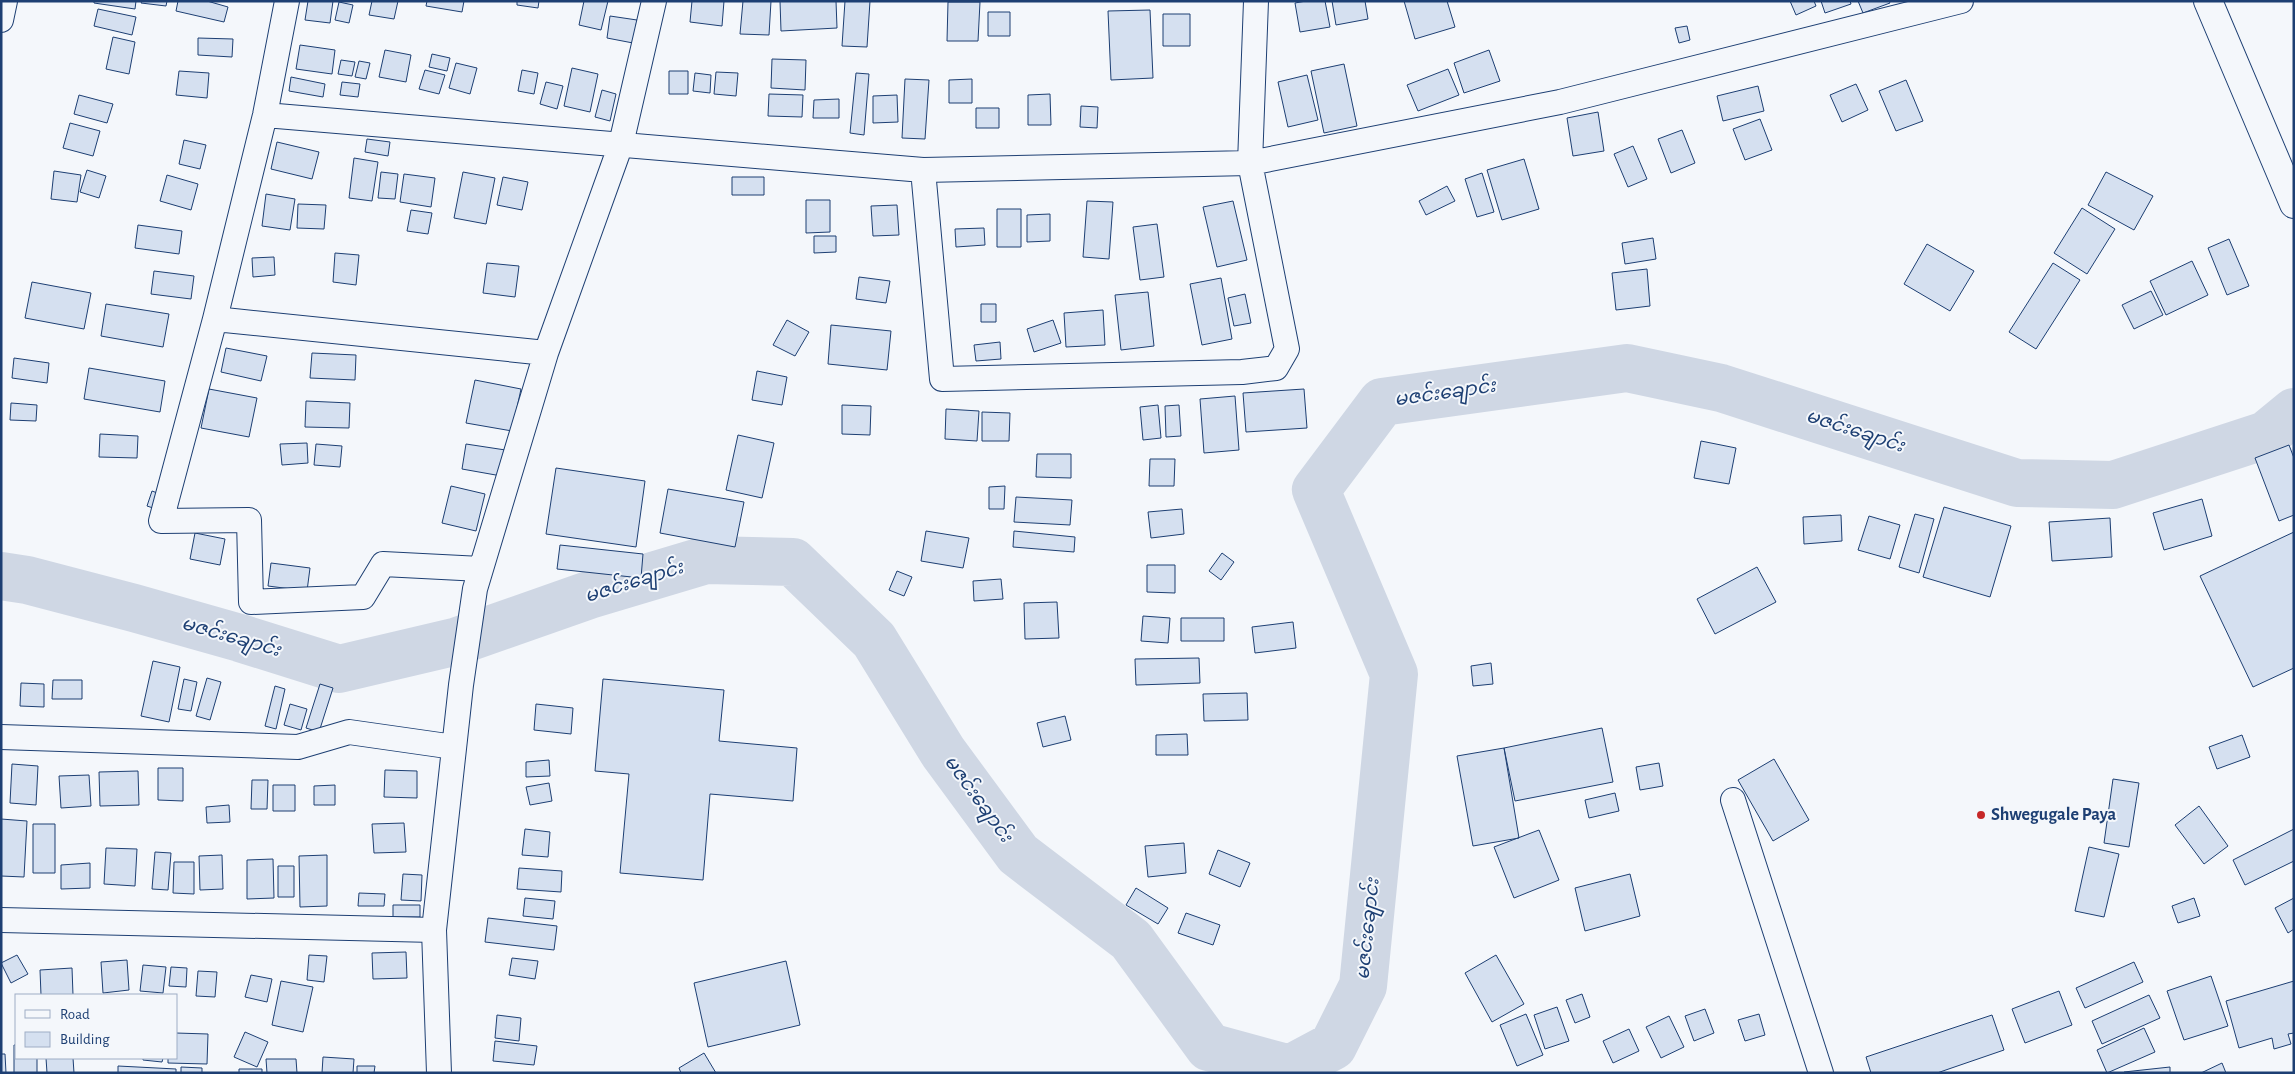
<svg xmlns="http://www.w3.org/2000/svg" width="2295" height="1074" font-family="'Alegreya Sans','Noto Sans Myanmar',sans-serif">
	<style>
		.lines { fill: none; stroke-linecap: round; stroke-linejoin: round }
		.river { stroke: #cfd7e4; stroke-width: 48 }
		.building { fill: #d5e0f0; stroke: #1d3f73 }
		.street-casing { stroke: #1d3f73; stroke-width: 26 }
		.secondary-casing { stroke: #1d3f73; stroke-width: 30 }
		.street { stroke: #f4f7fb; stroke-width: 24 }
		.secondary { stroke: #f4f7fb; stroke-width: 28 }
		.poi-dot { fill: #c62828; stroke: #f4f7fb; stroke-width: 2 }
		.labels { text-anchor: middle; dominant-baseline: central; stroke-width: 4; stroke-linejoin: round; paint-order: stroke }
		.poi-label { font-size: 18px; font-weight: bold; fill: #1d3f73; stroke: #f4f7fb; text-anchor: start }
		.water-label { font-size: 19px; font-style: italic; fill: #1d3f73; stroke: #f4f7fb }
	</style>
	<rect width="100%" height="100%" fill="#f4f7fb"/>
	<g class="lines">
		<path class="river" d="M 1,576 L 27,580 L 134,608 L 240,638 L 339,669 L 458,641 L 589,595 L 706,560 L 793,562 L 874,640 L 943,752 L 1018,854 L 1131,940 L 1209,1047 L 1290,1069 L 1333,1046 L 1363,986 L 1394,674 L 1316,490 L 1382,402 L 1627,368 L 1721,388 L 2017,483 L 2113,485 L 2266,435 L 2294,412"/>
	</g>
	<path class="building" d="M 94,1 L 136,1 L 135,9 L 94,3 Z
		M 142,1 L 167,1 L 166,6 L 141,3 Z
		M 178,1 L 207,1 L 228,7 L 224,22 L 176,11 Z
		M 308,1 L 333,1 L 330,23 L 305,20 Z
		M 372,1 L 398,1 L 394,19 L 369,15 Z
		M 427,1 L 464,1 L 462,12 L 426,6 Z
		M 517,1 L 539,1 L 538,8 L 517,5 Z
		M 584,1 L 608,1 L 601,30 L 579,25 Z
		M 692,1 L 724,1 L 722,26 L 690,22 Z
		M 743,1 L 771,1 L 769,35 L 740,34 Z
		M 780,1 L 836,1 L 837,28 L 781,31 Z
		M 845,1 L 870,1 L 867,47 L 842,46 Z
		M 1306,1 L 1325,1 L 1330,27 L 1300,32 L 1295,3 Z
		M 1332,1 L 1365,1 L 1368,19 L 1336,25 Z
		M 1404,1 L 1447,1 L 1455,27 L 1415,39 Z
		M 1790,1 L 1814,1 L 1816,6 L 1796,15 Z
		M 1821,1 L 1850,1 L 1851,4 L 1825,13 Z
		M 1858,1 L 1889,1 L 1890,3 L 1863,13 Z
		M 339,2 L 353,5 L 349,23 L 335,20 Z
		M 948,2 L 980,2 L 978,41 L 947,41 Z
		M 98,9 L 136,17 L 132,35 L 94,26 Z
		M 1150,10 L 1153,78 L 1111,80 L 1108,11 Z
		M 988,12 L 1010,12 L 1010,36 L 988,36 Z
		M 1163,14 L 1190,14 L 1190,46 L 1163,46 Z
		M 610,16 L 637,20 L 633,43 L 607,38 Z
		M 1687,26 L 1690,40 L 1679,43 L 1675,28 Z
		M 113,37 L 135,42 L 129,74 L 106,69 Z
		M 198,38 L 233,39 L 232,57 L 198,55 Z
		M 300,45 L 335,50 L 332,74 L 296,69 Z
		M 385,50 L 411,55 L 406,82 L 379,77 Z
		M 1489,50 L 1500,81 L 1464,93 L 1454,63 Z
		M 432,54 L 450,58 L 447,71 L 429,67 Z
		M 772,59 L 806,60 L 805,90 L 771,88 Z
		M 341,60 L 355,62 L 352,76 L 338,74 Z
		M 359,61 L 370,63 L 366,79 L 355,77 Z
		M 456,63 L 477,68 L 470,94 L 449,88 Z
		M 1344,64 L 1357,126 L 1324,133 L 1311,71 Z
		M 572,68 L 598,74 L 590,112 L 564,106 Z
		M 1448,69 L 1459,95 L 1418,111 L 1407,85 Z
		M 425,70 L 445,75 L 439,94 L 419,89 Z
		M 522,70 L 538,73 L 534,94 L 518,91 Z
		M 179,71 L 209,73 L 207,98 L 176,95 Z
		M 669,71 L 688,71 L 688,94 L 669,94 Z
		M 716,72 L 738,73 L 736,96 L 714,94 Z
		M 695,73 L 711,75 L 710,93 L 693,91 Z
		M 856,73 L 869,74 L 864,135 L 850,133 Z
		M 1307,75 L 1318,120 L 1288,127 L 1278,82 Z
		M 291,77 L 325,84 L 323,97 L 289,91 Z
		M 905,79 L 929,80 L 925,139 L 902,138 Z
		M 972,79 L 972,103 L 949,103 L 949,80 Z
		M 1906,80 L 1923,121 L 1896,131 L 1879,91 Z
		M 342,82 L 360,84 L 358,97 L 340,95 Z
		M 546,82 L 563,86 L 557,109 L 540,104 Z
		M 1856,84 L 1868,110 L 1842,122 L 1830,95 Z
		M 1758,86 L 1764,111 L 1723,121 L 1717,96 Z
		M 602,90 L 616,94 L 610,121 L 595,117 Z
		M 769,94 L 803,95 L 802,117 L 768,116 Z
		M 1050,94 L 1051,125 L 1028,125 L 1028,95 Z
		M 79,95 L 113,104 L 107,123 L 74,114 Z
		M 897,95 L 898,122 L 873,123 L 873,96 Z
		M 839,99 L 839,118 L 813,118 L 814,100 Z
		M 1081,106 L 1098,107 L 1097,128 L 1080,127 Z
		M 976,108 L 999,108 L 999,128 L 976,128 Z
		M 1598,112 L 1604,151 L 1573,156 L 1567,118 Z
		M 1760,119 L 1772,150 L 1745,160 L 1733,129 Z
		M 70,123 L 100,131 L 93,156 L 63,148 Z
		M 1682,130 L 1695,163 L 1671,173 L 1658,139 Z
		M 367,139 L 390,142 L 388,156 L 365,152 Z
		M 184,140 L 206,145 L 200,169 L 179,164 Z
		M 277,142 L 319,152 L 312,179 L 271,169 Z
		M 1633,146 L 1647,179 L 1628,187 L 1614,154 Z
		M 354,158 L 378,162 L 372,201 L 349,198 Z
		M 1524,159 L 1539,209 L 1502,220 L 1487,170 Z
		M 87,170 L 106,176 L 99,198 L 80,192 Z
		M 54,171 L 81,175 L 77,202 L 51,199 Z
		M 381,172 L 398,174 L 395,199 L 378,198 Z
		M 463,172 L 495,178 L 486,224 L 454,218 Z
		M 2106,172 L 2153,196 L 2134,230 L 2088,205 Z
		M 1482,173 L 1494,212 L 1477,217 L 1465,179 Z
		M 404,174 L 435,178 L 431,207 L 400,202 Z
		M 167,175 L 198,184 L 191,210 L 160,201 Z
		M 503,177 L 528,182 L 522,210 L 497,205 Z
		M 732,177 L 764,177 L 764,195 L 732,195 Z
		M 1447,186 L 1455,201 L 1426,215 L 1419,201 Z
		M 266,194 L 295,199 L 290,230 L 262,226 Z
		M 806,200 L 830,200 L 830,232 L 806,233 Z
		M 1087,201 L 1113,202 L 1109,259 L 1083,257 Z
		M 1233,201 L 1247,260 L 1217,267 L 1203,207 Z
		M 298,204 L 326,205 L 324,229 L 297,228 Z
		M 897,205 L 899,235 L 873,236 L 871,206 Z
		M 2082,208 L 2115,229 L 2087,274 L 2054,253 Z
		M 997,209 L 1021,209 L 1021,247 L 997,247 Z
		M 411,210 L 432,213 L 428,234 L 407,231 Z
		M 1050,214 L 1050,241 L 1027,242 L 1027,215 Z
		M 1157,224 L 1164,277 L 1140,280 L 1133,227 Z
		M 138,225 L 182,231 L 179,254 L 135,248 Z
		M 984,228 L 985,245 L 956,247 L 955,229 Z
		M 814,236 L 836,236 L 836,252 L 814,253 Z
		M 1653,238 L 1656,259 L 1625,264 L 1622,243 Z
		M 2229,239 L 2249,286 L 2227,295 L 2208,248 Z
		M 1927,244 L 1974,271 L 1950,311 L 1904,284 Z
		M 335,253 L 359,255 L 356,285 L 333,282 Z
		M 274,257 L 275,275 L 253,277 L 252,258 Z
		M 2192,261 L 2208,295 L 2166,315 L 2150,281 Z
		M 487,263 L 519,266 L 515,297 L 483,293 Z
		M 2053,263 L 2080,280 L 2036,349 L 2009,332 Z
		M 1647,269 L 1650,306 L 1616,310 L 1612,273 Z
		M 154,271 L 194,276 L 191,299 L 151,294 Z
		M 859,277 L 890,281 L 886,303 L 856,299 Z
		M 1221,278 L 1232,339 L 1202,345 L 1190,284 Z
		M 32,282 L 91,293 L 84,329 L 25,318 Z
		M 2151,291 L 2163,315 L 2134,329 L 2122,305 Z
		M 1148,292 L 1154,346 L 1121,350 L 1115,295 Z
		M 1245,294 L 1251,323 L 1234,326 L 1228,298 Z
		M 106,304 L 169,314 L 163,347 L 101,336 Z
		M 981,304 L 996,304 L 996,322 L 981,322 Z
		M 1103,310 L 1105,345 L 1066,347 L 1064,313 Z
		M 787,320 L 809,332 L 795,356 L 773,345 Z
		M 1053,320 L 1061,343 L 1034,352 L 1027,329 Z
		M 831,325 L 891,331 L 887,370 L 828,364 Z
		M 1000,342 L 1001,359 L 976,361 L 974,345 Z
		M 226,348 L 267,356 L 261,381 L 221,372 Z
		M 312,353 L 356,355 L 355,380 L 310,378 Z
		M 14,358 L 49,363 L 47,383 L 12,378 Z
		M 89,368 L 165,381 L 160,412 L 84,399 Z
		M 757,371 L 787,377 L 782,405 L 752,400 Z
		M 475,380 L 521,389 L 512,431 L 466,423 Z
		M 209,389 L 257,398 L 249,437 L 201,428 Z
		M 1304,389 L 1307,428 L 1246,432 L 1243,393 Z
		M 1235,396 L 1239,450 L 1204,453 L 1200,399 Z
		M 306,401 L 350,403 L 349,428 L 305,427 Z
		M 11,403 L 37,405 L 36,421 L 10,420 Z
		M 842,405 L 871,406 L 870,435 L 842,434 Z
		M 1158,405 L 1161,438 L 1143,440 L 1140,407 Z
		M 1179,405 L 1181,436 L 1166,437 L 1165,406 Z
		M 946,409 L 979,411 L 977,441 L 945,439 Z
		M 982,412 L 1010,413 L 1009,441 L 982,441 Z
		M 100,434 L 138,436 L 137,458 L 99,457 Z
		M 738,435 L 774,443 L 762,498 L 726,490 Z
		M 1701,441 L 1736,448 L 1729,484 L 1694,478 Z
		M 307,443 L 308,463 L 282,465 L 280,444 Z
		M 316,444 L 342,446 L 340,467 L 314,465 Z
		M 466,444 L 512,451 L 507,477 L 462,469 Z
		M 2289,445 L 2294,458 L 2294,515 L 2279,521 L 2255,458 Z
		M 1037,454 L 1071,454 L 1071,478 L 1036,477 Z
		M 1150,459 L 1175,459 L 1174,486 L 1149,486 Z
		M 556,468 L 645,481 L 636,547 L 546,534 Z
		M 451,486 L 485,494 L 476,531 L 442,523 Z
		M 1005,486 L 1004,509 L 989,509 L 989,487 Z
		M 668,489 L 744,502 L 735,547 L 660,533 Z
		M 152,491 L 176,500 L 171,514 L 147,506 Z
		M 1016,497 L 1072,500 L 1070,525 L 1014,522 Z
		M 2202,499 L 2212,536 L 2164,550 L 2153,513 Z
		M 1944,507 L 2011,526 L 1990,597 L 1923,577 Z
		M 1182,509 L 1184,534 L 1151,538 L 1148,512 Z
		M 1915,514 L 1934,519 L 1919,573 L 1899,567 Z
		M 1841,515 L 1842,541 L 1804,544 L 1803,517 Z
		M 1869,516 L 1900,525 L 1890,559 L 1858,550 Z
		M 2110,518 L 2112,557 L 2052,561 L 2049,522 Z
		M 926,531 L 969,538 L 963,568 L 921,561 Z
		M 1014,531 L 1075,537 L 1074,552 L 1013,547 Z
		M 2294,532 L 2294,668 L 2253,687 L 2200,576 Z
		M 195,533 L 225,539 L 220,565 L 190,559 Z
		M 560,545 L 643,554 L 641,578 L 557,569 Z
		M 1222,553 L 1234,562 L 1221,580 L 1209,571 Z
		M 271,563 L 310,568 L 307,591 L 268,586 Z
		M 1147,565 L 1175,565 L 1175,593 L 1147,592 Z
		M 1757,567 L 1776,602 L 1715,634 L 1697,599 Z
		M 897,571 L 912,577 L 904,596 L 889,590 Z
		M 1001,579 L 1003,599 L 974,601 L 973,581 Z
		M 1057,602 L 1059,638 L 1025,639 L 1024,603 Z
		M 1143,616 L 1170,618 L 1168,643 L 1141,641 Z
		M 1181,618 L 1224,618 L 1224,641 L 1181,641 Z
		M 1293,622 L 1296,648 L 1255,653 L 1252,627 Z
		M 1199,658 L 1200,683 L 1136,685 L 1135,659 Z
		M 153,661 L 180,667 L 169,722 L 141,716 Z
		M 1491,663 L 1493,684 L 1473,686 L 1471,666 Z
		M 207,678 L 221,682 L 210,720 L 196,716 Z
		M 184,679 L 197,682 L 191,711 L 178,709 Z
		M 603,679 L 724,690 L 719,741 L 797,748 L 793,801 L 710,794 L 703,880 L 620,873 L 629,774 L 595,771 Z
		M 53,680 L 82,680 L 82,699 L 52,699 Z
		M 21,683 L 44,684 L 44,707 L 20,706 Z
		M 320,684 L 333,688 L 319,732 L 306,728 Z
		M 275,686 L 285,689 L 276,729 L 265,726 Z
		M 1247,693 L 1248,720 L 1204,721 L 1203,694 Z
		M 290,704 L 307,709 L 301,730 L 284,725 Z
		M 536,704 L 573,708 L 571,734 L 534,730 Z
		M 1065,716 L 1071,740 L 1043,747 L 1037,723 Z
		M 1602,728 L 1613,782 L 1515,801 L 1504,748 Z
		M 1187,734 L 1188,755 L 1156,755 L 1156,735 Z
		M 2242,735 L 2250,757 L 2217,769 L 2209,747 Z
		M 1504,748 L 1519,838 L 1473,846 L 1457,756 Z
		M 1774,759 L 1809,820 L 1773,841 L 1738,780 Z
		M 549,760 L 550,776 L 526,777 L 526,762 Z
		M 1659,763 L 1663,786 L 1640,790 L 1636,767 Z
		M 12,764 L 38,766 L 36,805 L 10,803 Z
		M 158,768 L 183,768 L 183,801 L 158,800 Z
		M 385,770 L 417,771 L 417,798 L 384,797 Z
		M 138,771 L 139,805 L 100,806 L 99,772 Z
		M 89,775 L 91,806 L 61,808 L 59,776 Z
		M 2113,779 L 2139,783 L 2129,847 L 2104,843 Z
		M 252,780 L 268,780 L 267,809 L 251,809 Z
		M 549,783 L 552,801 L 530,805 L 526,787 Z
		M 273,785 L 295,785 L 295,811 L 273,811 Z
		M 335,785 L 335,805 L 314,805 L 314,786 Z
		M 1615,793 L 1619,811 L 1589,818 L 1585,800 Z
		M 229,805 L 230,822 L 207,823 L 206,807 Z
		M 2199,806 L 2228,846 L 2204,864 L 2175,825 Z
		M 1,819 L 27,821 L 24,877 L 1,876 Z
		M 404,823 L 406,852 L 374,853 L 372,824 Z
		M 33,824 L 55,824 L 55,873 L 33,873 Z
		M 525,829 L 550,832 L 548,857 L 522,855 Z
		M 2294,829 L 2294,861 L 2245,885 L 2233,860 Z
		M 1539,830 L 1559,880 L 1514,898 L 1494,847 Z
		M 1184,843 L 1186,873 L 1148,877 L 1145,846 Z
		M 2089,847 L 2119,854 L 2104,917 L 2075,911 Z
		M 106,848 L 137,849 L 135,886 L 104,884 Z
		M 1218,850 L 1250,863 L 1240,887 L 1209,874 Z
		M 155,852 L 171,853 L 168,890 L 152,889 Z
		M 222,855 L 223,889 L 200,890 L 199,856 Z
		M 327,855 L 327,906 L 300,907 L 299,856 Z
		M 273,859 L 274,898 L 247,899 L 247,860 Z
		M 174,862 L 194,862 L 194,894 L 173,893 Z
		M 90,863 L 90,888 L 61,889 L 61,865 Z
		M 278,866 L 294,866 L 294,897 L 278,897 Z
		M 519,868 L 562,871 L 561,892 L 517,889 Z
		M 403,874 L 422,875 L 421,901 L 401,900 Z
		M 1630,874 L 1640,916 L 1585,931 L 1575,888 Z
		M 1136,888 L 1168,908 L 1158,924 L 1126,905 Z
		M 359,893 L 385,894 L 384,906 L 358,906 Z
		M 525,898 L 555,901 L 553,919 L 523,916 Z
		M 2194,898 L 2200,916 L 2178,923 L 2172,906 Z
		M 2294,898 L 2294,929 L 2288,933 L 2275,908 Z
		M 393,905 L 420,905 L 420,917 L 393,917 Z
		M 1186,913 L 1220,925 L 1213,945 L 1178,933 Z
		M 488,918 L 557,926 L 554,950 L 485,942 Z
		M 406,952 L 407,978 L 373,979 L 372,953 Z
		M 17,955 L 28,974 L 11,983 L 1,963 Z
		M 309,955 L 327,956 L 324,982 L 307,980 Z
		M 1496,955 L 1524,1004 L 1492,1022 L 1465,973 Z
		M 512,958 L 538,961 L 535,979 L 509,975 Z
		M 127,960 L 129,990 L 103,993 L 101,962 Z
		M 786,961 L 800,1025 L 708,1047 L 694,983 Z
		M 2134,962 L 2143,982 L 2085,1008 L 2076,988 Z
		M 143,965 L 166,967 L 163,993 L 140,991 Z
		M 171,967 L 187,968 L 186,987 L 169,986 Z
		M 72,968 L 73,995 L 41,995 L 40,970 Z
		M 198,971 L 217,972 L 215,997 L 196,996 Z
		M 251,975 L 272,979 L 267,1002 L 245,997 Z
		M 2211,976 L 2228,1026 L 2184,1040 L 2167,991 Z
		M 281,981 L 313,987 L 303,1032 L 272,1025 Z
		M 2294,981 L 2294,1033 L 2288,1034 L 2291,1044 L 2274,1049 L 2272,1038 L 2239,1048 L 2226,1001 Z
		M 2059,991 L 2072,1025 L 2025,1043 L 2012,1009 Z
		M 1582,994 L 1590,1017 L 1575,1023 L 1566,1000 Z
		M 2149,995 L 2160,1018 L 2102,1044 L 2092,1021 Z
		M 1557,1007 L 1569,1041 L 1545,1049 L 1534,1015 Z
		M 1705,1009 L 1714,1033 L 1694,1041 L 1685,1016 Z
		M 1526,1014 L 1543,1055 L 1517,1066 L 1500,1025 Z
		M 1759,1014 L 1765,1035 L 1745,1041 L 1738,1020 Z
		M 497,1015 L 521,1018 L 519,1041 L 495,1038 Z
		M 1992,1015 L 2004,1050 L 1937,1073 L 1871,1073 L 1866,1057 Z
		M 1669,1016 L 1684,1047 L 1661,1058 L 1646,1027 Z
		M 2144,1028 L 2155,1052 L 2107,1073 L 2097,1050 Z
		M 1629,1029 L 1639,1051 L 1613,1063 L 1603,1041 Z
		M 245,1032 L 268,1042 L 257,1067 L 234,1057 Z
		M 176,1033 L 208,1034 L 207,1064 L 168,1063 L 168,1058 L 176,1058 Z
		M 495,1041 L 537,1046 L 534,1065 L 493,1061 Z
		M 14,1045 L 16,1045 L 16,1058 L 37,1058 L 37,1073 L 14,1073 Z
		M 704,1053 L 716,1073 L 681,1073 L 679,1068 Z
		M 1,1054 L 5,1054 L 6,1073 L 1,1073 Z
		M 323,1057 L 354,1059 L 353,1073 L 322,1073 Z
		M 46,1058 L 73,1058 L 74,1073 L 47,1073 Z
		M 143,1058 L 163,1058 L 162,1062 L 143,1060 Z
		M 266,1059 L 296,1059 L 297,1073 L 267,1073 Z
		M 2222,1063 L 2226,1073 L 2201,1073 Z
		M 118,1066 L 176,1069 L 176,1073 L 118,1073 Z
		M 357,1066 L 375,1066 L 374,1073 L 357,1073 Z
		M 181,1067 L 202,1068 L 202,1073 L 181,1073 Z
		M 2170,1067 L 2170,1073 L 2124,1073 L 2124,1072 Z
		M 239,1069 L 262,1069 L 262,1073 L 239,1073 Z"/>
	<g class="lines">
		<defs>
			<path id="street" d="M 287,1 L 265,115 L 215,319 L 546,353
				M 1,20 L 5,1
				M 265,115 L 923,170 L 1250,163 L 1560,102 L 1961,1
				M 923,170 L 942,379 L 1242,372 L 1276,368 L 1287,349 L 1250,163 L 1256,1
				M 215,319 L 161,521 L 249,520 L 251,602 L 363,597 L 383,564 L 481,569
				M 1,737 L 298,747 L 349,732 L 454,747
				M 1733,800 L 1821,1073
				M 1,920 L 434,930
				M 439,1073 L 434,930 L 461,685 L 475,589 L 546,353 L 621,144 L 654,1"/>
			<path id="secondary" d="M 2208,1 L 2294,204"/>
		</defs>
		<use href="#street" class="street-casing"/>
		<use href="#secondary" class="secondary-casing"/>
		<use href="#street" class="street"/>
		<use href="#secondary" class="secondary"/>
	</g>
	<circle class="poi-dot" cx="1981" cy="815" r="5"/>
	<g class="labels">
		<g class="poi-label">
			<text x="1991" y="815">Shwegugale Paya</text>
		</g>
		<g class="water-label">
			<text transform="translate(1445 393) rotate(-8)">မဇင်းချောင်း</text>
			<text transform="translate(1855 431) rotate(18)">မဇင်းချောင်း</text>
			<text transform="translate(634 582) rotate(-17)">မဇင်းချောင်း</text>
			<text transform="translate(231 637) rotate(16)">မဇင်းချောင်း</text>
			<text transform="translate(978 799) rotate(54)">မဇင်းချောင်း</text>
			<text transform="translate(1368 929) rotate(-84)">မဇင်းချောင်း</text>
		</g>
	</g>
	<rect width="2295" height="1074" fill="none" stroke="#1d3f73" stroke-width="5"/>
	<rect x="15" y="994" width="162" height="65" fill="#f4f7fb" stroke="#9eadc5"/>
	<rect x="25" y="1010" width="25" height="8" fill="#f4f7fb" stroke="#9eadc5"/>
	<text x="60" y="1019" font-size="15" fill="#1d3f73">Road</text>
	<rect x="25" y="1032" width="25" height="15" fill="#d5e0f0" stroke="#9eadc5"/>
	<text x="60" y="1044" font-size="15" fill="#1d3f73">Building</text>
</svg>
